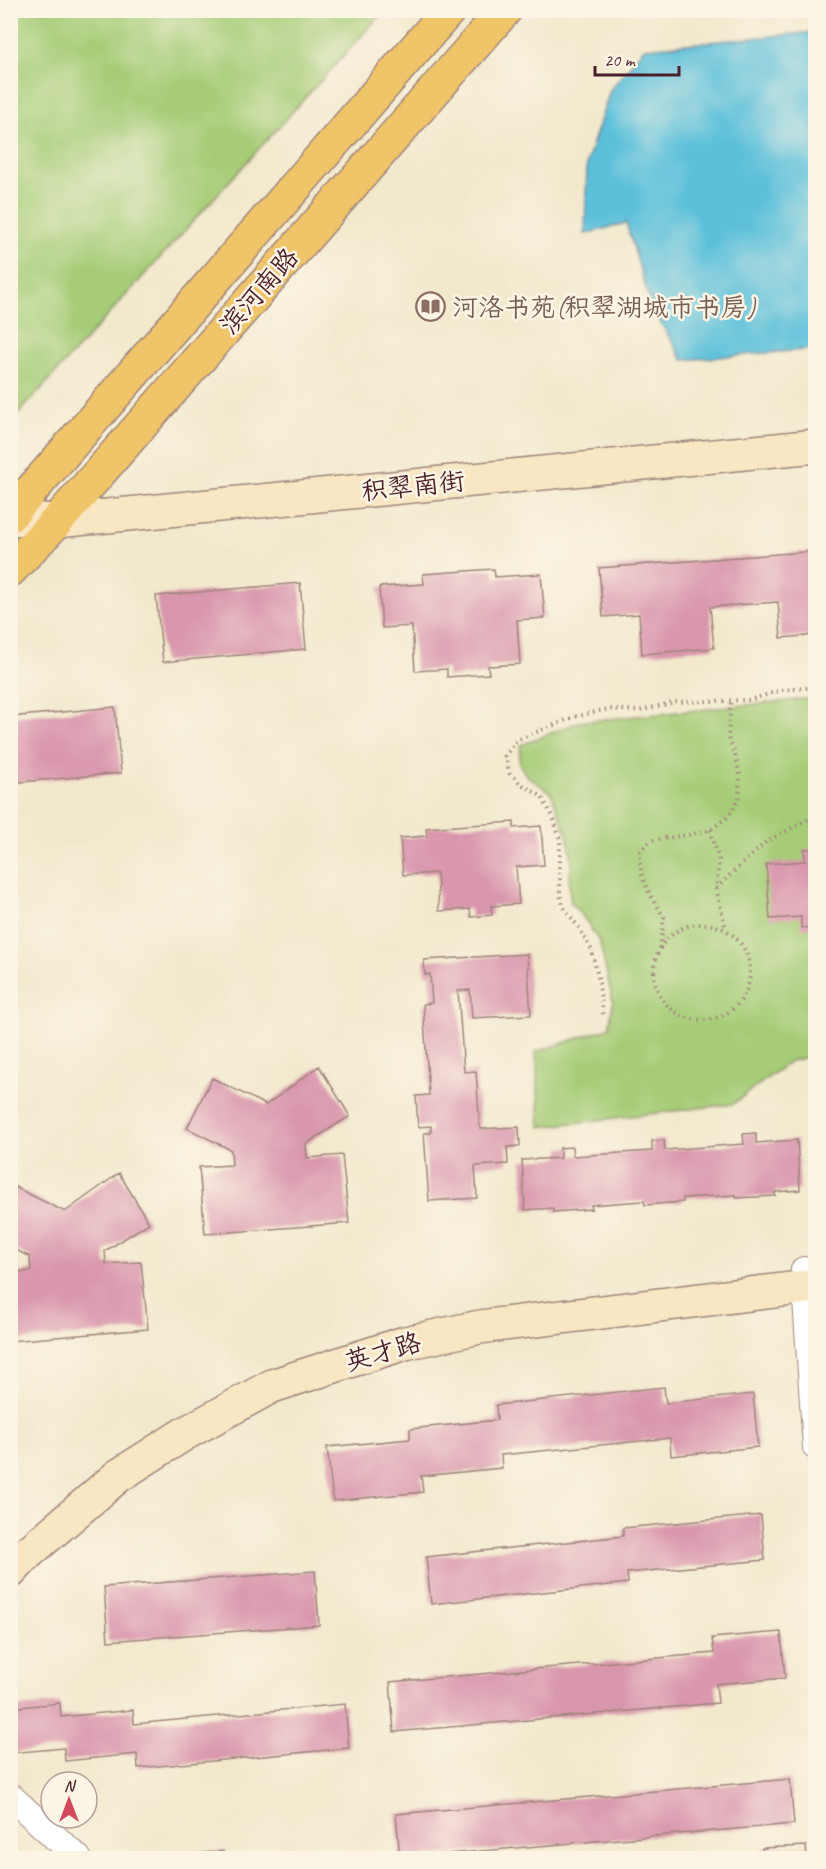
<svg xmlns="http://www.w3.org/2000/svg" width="826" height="1869" font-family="Caveat,'LXGW WenKai TC',sans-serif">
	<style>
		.green { fill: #a6cc77; stroke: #787651; stroke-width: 1.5 }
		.water { fill: #5cc0da; stroke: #537082; stroke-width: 1.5 }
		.building { fill: #d997ad }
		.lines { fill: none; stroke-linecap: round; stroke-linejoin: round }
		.street-casing { stroke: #9e847c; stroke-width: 28 }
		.secondary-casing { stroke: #9e847c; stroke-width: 36 }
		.primary-casing { stroke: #9e847c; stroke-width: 36 }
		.path { stroke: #9e847c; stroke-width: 4; stroke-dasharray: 1.5 4.5; stroke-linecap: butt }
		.street { stroke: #fff; stroke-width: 26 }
		.secondary { stroke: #f9e7c3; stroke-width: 33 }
		.primary { stroke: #f0c469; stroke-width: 33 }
		.labels { text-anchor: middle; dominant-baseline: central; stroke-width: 5; stroke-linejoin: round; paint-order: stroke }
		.street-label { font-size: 26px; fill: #4a1f2b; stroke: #fcf5e5 }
		.education-label { font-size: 26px; fill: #785e54; stroke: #fcf5e5; text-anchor: start }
	</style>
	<rect width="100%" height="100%" fill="#fcf5e5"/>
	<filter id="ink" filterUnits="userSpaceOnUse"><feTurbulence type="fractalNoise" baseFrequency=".0167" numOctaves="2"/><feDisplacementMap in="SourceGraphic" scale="12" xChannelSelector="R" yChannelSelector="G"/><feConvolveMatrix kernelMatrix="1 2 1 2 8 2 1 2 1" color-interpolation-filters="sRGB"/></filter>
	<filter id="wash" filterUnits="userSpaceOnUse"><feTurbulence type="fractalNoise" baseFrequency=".008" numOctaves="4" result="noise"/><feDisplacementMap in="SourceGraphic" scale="24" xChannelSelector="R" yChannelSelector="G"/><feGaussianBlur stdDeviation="1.35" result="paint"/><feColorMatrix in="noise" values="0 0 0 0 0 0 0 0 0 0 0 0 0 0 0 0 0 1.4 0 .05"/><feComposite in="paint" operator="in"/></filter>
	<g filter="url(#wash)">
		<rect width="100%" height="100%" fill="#f2e9cd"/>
		<path class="green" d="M 11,10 L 384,11 L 11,422 L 10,11 Z
			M 815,698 L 815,1056 L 790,1061 L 733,1104 L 540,1127 L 536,1052 L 609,1028 L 613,1002 L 600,943 L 587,922 L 571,903 L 569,884 L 572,860 L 567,834 L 551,793 L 526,775 L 519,763 L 521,745 L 579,722 Z"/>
		<path class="water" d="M 815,32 L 815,349 L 683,360 L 652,309 L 626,223 L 585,234 L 587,162 L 610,90 L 644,48 Z"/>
		<g id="blocks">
			<path class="building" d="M 816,551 L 816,635 L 781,638 L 778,602 L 710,607 L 714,648 L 642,654 L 639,614 L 603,617 L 599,568 Z
				M 494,569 L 495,577 L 541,574 L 545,618 L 517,620 L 520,664 L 488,666 L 489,674 L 447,677 L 447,669 L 415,671 L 412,626 L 382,628 L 379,587 L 424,584 L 423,574 Z
				M 300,583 L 306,649 L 163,662 L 156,596 Z
				M 115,707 L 121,773 L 10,783 L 10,717 Z
				M 514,822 L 514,828 L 541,826 L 544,865 L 516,867 L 519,904 L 491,906 L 492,915 L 471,917 L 470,909 L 439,911 L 437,873 L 403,875 L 400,838 L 427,836 L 426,828 Z
				M 804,849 L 816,849 L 816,927 L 801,928 L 801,917 L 770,919 L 766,864 L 805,861 Z
				M 527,954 L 531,1015 L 472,1018 L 470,990 L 458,991 L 464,1072 L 476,1071 L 480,1129 L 519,1127 L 520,1146 L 507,1147 L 508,1164 L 475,1166 L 477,1198 L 429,1201 L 424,1133 L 431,1133 L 431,1126 L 418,1127 L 416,1096 L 429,1095 L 423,1004 L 432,1003 L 430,974 L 425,975 L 424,960 Z
				M 319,1066 L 350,1116 L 306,1144 L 307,1158 L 342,1155 L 349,1223 L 205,1234 L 199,1167 L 232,1165 L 231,1150 L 187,1128 L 212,1078 L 266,1105 Z
				M 756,1133 L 756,1143 L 797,1140 L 800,1190 L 775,1192 L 775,1196 L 736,1198 L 736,1195 L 683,1198 L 683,1202 L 645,1205 L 644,1201 L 616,1203 L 591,1205 L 592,1209 L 553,1212 L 553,1208 L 525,1210 L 522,1160 L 560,1158 L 560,1148 L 572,1147 L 573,1156 L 652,1151 L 652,1141 L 664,1140 L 665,1150 L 744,1144 L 743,1134 Z
				M 119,1173 L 149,1223 L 105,1251 L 106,1264 L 141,1262 L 148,1329 L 10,1341 L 10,1273 L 31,1271 L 30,1257 L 10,1247 L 11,1185 L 65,1212 Z
				M 664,1387 L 666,1403 L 753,1394 L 758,1447 L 671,1456 L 670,1438 L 501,1455 L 502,1468 L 421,1476 L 423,1492 L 333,1501 L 327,1447 L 410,1439 L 410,1429 L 497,1420 L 496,1405 Z
				M 761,1515 L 765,1560 L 627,1573 L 628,1583 L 431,1604 L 426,1557 L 623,1536 L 623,1528 Z
				M 315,1571 L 319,1625 L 108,1641 L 104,1587 Z
				M 781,1632 L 785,1678 L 716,1684 L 718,1703 L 394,1732 L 390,1682 L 714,1653 L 712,1638 Z
				M 60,1703 L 61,1717 L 133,1710 L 134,1724 L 345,1704 L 349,1748 L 138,1768 L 137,1754 L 65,1761 L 64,1748 L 10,1753 L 10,1708 Z
				M 790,1779 L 794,1824 L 400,1858 L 396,1814 Z
				M 806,1846 L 807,1858 L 763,1858 L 762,1848 Z
				M 223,1851 L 223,1858 L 162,1858 L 162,1857 Z
				M 10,1855 L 24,1856 L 24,1858 L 10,1858 Z"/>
		</g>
	</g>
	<g filter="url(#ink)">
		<use href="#blocks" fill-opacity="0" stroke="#9e847c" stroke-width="1.5"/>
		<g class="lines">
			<defs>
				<path id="street" d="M 804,1270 L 816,1447
					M 10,1796 L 78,1858"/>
				<path id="secondary" d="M 10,518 L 57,521 L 816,446
					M 10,1572 L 28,1553 L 118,1476 L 184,1434 L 272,1386 L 405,1343 L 480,1327 L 816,1286"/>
				<path id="primary" d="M 10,515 L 449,10
					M 10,570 L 57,521 L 505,10"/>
			</defs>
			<use href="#street" class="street-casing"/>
			<use href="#secondary" class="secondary-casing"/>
			<use href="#primary" class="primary-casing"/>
			<path class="path" d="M 10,14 L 14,10
				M 710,830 L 719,860 L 716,888 L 726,929
				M 716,888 L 766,842 L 816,815
				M654 972a48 48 0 1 1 96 0a48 48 0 1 1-96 0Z
				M 660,948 L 664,917 C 650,895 638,878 640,851 L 652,840 L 688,835 L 710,830 L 728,817 L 739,798 L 740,775 L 735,754 L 728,737 L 731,700
				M 603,1014 L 598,976 L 591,949 L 579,928 L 563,906 L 560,893 L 560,840 L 553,817 L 541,796 L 521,784 L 510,774 L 505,756 L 517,740 L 574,717 L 608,709 L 639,711 L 675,702 L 749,700 L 782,690 L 816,687"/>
			<use href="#street" class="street"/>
			<use href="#secondary" class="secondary"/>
			<use href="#primary" class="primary"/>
		</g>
	</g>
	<defs>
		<symbol id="library-ring" viewBox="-11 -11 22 22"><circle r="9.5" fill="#fcf5e5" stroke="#8d6e63" stroke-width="1.5"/><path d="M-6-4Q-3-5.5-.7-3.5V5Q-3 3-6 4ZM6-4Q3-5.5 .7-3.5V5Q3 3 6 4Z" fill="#8d6e63"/></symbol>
	</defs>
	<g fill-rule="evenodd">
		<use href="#library-ring" x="414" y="290" width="33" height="33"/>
	</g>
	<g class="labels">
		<g class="street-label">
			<text transform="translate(259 291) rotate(-49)">滨河南路</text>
			<text transform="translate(413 486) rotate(-6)">积翠南街</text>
			<text transform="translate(383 1352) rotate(-16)">英才路</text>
		</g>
		<g class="education-label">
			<text x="452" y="307">河洛书苑(积翠湖城市书房)</text>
		</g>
	</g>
	<rect width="826" height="1869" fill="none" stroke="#fcf5e5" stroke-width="36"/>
	<g transform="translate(69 1800)"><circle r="28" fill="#fcf5e5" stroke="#b59f9b" stroke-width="1.5"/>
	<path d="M0-4.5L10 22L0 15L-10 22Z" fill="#d1495b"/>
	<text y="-9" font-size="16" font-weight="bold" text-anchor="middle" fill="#4a1f2b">N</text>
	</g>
	<path d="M595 66v9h84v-9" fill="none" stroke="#4a1f2b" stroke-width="3"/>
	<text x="604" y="66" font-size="18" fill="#4a1f2b" stroke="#fcf5e5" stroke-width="4.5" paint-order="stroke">20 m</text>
</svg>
